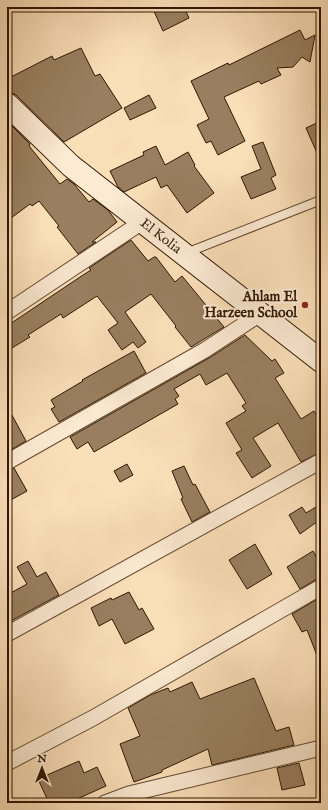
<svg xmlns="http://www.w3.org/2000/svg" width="328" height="810" font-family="'IM FELL English',serif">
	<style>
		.building { fill: #997f60; stroke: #2f1700 }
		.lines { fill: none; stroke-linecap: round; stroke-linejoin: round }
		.lane-casing { stroke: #62492e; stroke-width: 10 }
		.street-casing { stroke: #62492e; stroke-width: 17 }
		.secondary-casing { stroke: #2f1700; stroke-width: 24 }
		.lane { stroke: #fcead2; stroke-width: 8 }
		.street { stroke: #fcead2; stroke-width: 15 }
		.secondary { stroke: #fcead2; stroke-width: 22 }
		.poi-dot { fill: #8f2418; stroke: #fcead2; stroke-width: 1.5 }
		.labels { text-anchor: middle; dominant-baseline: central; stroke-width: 4; stroke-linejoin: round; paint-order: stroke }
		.street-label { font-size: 14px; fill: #2f1700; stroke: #fcead2 }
		.poi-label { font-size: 14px; font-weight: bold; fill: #2f1700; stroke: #fcead2; text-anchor: end }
	</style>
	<rect width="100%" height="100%" fill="#fbdfb9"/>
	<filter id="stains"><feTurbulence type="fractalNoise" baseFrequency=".005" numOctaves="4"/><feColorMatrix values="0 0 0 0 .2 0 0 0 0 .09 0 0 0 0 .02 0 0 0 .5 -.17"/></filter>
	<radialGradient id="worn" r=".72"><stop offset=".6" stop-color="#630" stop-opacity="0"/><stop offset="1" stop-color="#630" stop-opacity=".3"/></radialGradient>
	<path class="building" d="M 152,7 L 184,7 L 189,18 L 163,31 Z
		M 300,30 L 305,40 L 315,35 L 310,62 L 302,57 L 293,67 L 277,68 L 281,75 L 261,84 L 259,81 L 224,97 L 245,141 L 218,155 L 211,141 L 206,143 L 197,125 L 209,119 L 191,81 L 228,63 L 229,65 Z
		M 81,48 L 95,76 L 100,74 L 122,108 L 64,142 L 16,95 L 10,92 L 7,92 L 7,79 L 52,56 L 54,60 Z
		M 149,95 L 156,108 L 130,120 L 124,108 Z
		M 7,121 L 30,144 L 29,146 L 60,184 L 67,179 L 74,184 L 89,202 L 93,199 L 108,210 L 117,222 L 92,242 L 96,242 L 78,254 L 57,227 L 59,226 L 39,201 L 32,206 L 30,204 L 7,221 Z
		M 321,121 L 321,162 L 306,128 Z
		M 263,142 L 276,175 L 271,178 L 276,189 L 251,199 L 241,177 L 261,169 L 252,146 Z
		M 156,146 L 165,165 L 188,152 L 195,165 L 194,166 L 214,193 L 187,213 L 167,185 L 161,188 L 156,177 L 124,192 L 118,187 L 110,171 L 144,155 L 143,152 Z
		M 131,240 L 148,261 L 154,257 L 156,257 L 175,282 L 182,276 L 224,327 L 191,347 L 175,327 L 176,326 L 151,294 L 125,312 L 146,342 L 138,348 L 133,342 L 122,350 L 108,330 L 118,323 L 97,296 L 63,318 L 61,314 L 28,335 L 30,337 L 7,351 L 7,326 L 80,277 L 91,270 L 89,268 Z
		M 245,335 L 272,361 L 275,359 L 284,373 L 275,378 L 301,419 L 314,411 L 321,422 L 321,452 L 301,462 L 278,423 L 253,438 L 271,466 L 252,478 L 236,453 L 242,450 L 226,423 L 246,411 L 242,406 L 246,403 L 227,373 L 206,385 L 200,374 L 174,389 L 179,396 L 175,399 L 178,404 L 94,452 L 88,442 L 77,449 L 70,437 L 209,358 Z
		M 134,351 L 146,373 L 59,422 L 51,409 L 55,407 L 51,400 L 83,381 L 82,380 Z
		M 7,406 L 26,441 L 7,452 Z
		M 127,464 L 133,475 L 120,482 L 114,471 Z
		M 184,466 L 193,485 L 195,484 L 210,512 L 192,522 L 181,499 L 183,498 L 172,471 Z
		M 14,468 L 27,491 L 7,502 L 7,471 Z
		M 321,504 L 321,519 L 300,534 L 289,515 L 302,507 L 306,513 Z
		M 255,544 L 272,574 L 247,589 L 229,560 Z
		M 313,551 L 321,565 L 321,578 L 317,579 L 300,589 L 287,567 Z
		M 28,561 L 37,577 L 46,572 L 59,595 L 7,623 L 7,595 L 27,584 L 17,567 Z
		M 129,592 L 139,610 L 142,608 L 154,629 L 125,644 L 112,619 L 99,626 L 91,608 L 111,598 L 112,600 Z
		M 321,597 L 321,663 L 320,663 L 307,630 L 302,632 L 292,614 Z
		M 254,678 L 276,731 L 289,727 L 294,745 L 212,765 L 208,749 L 162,770 L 162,772 L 134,782 L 120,744 L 140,736 L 128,708 L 150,695 L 168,688 L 170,692 L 192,682 L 200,699 Z
		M 79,761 L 84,773 L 97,767 L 106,786 L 68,803 L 49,803 L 38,779 Z
		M 299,763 L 305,785 L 282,790 L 277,768 Z"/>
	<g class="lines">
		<defs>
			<path id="lane" d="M 186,253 L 321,200"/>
			<path id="street" d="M 7,312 L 142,222
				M 7,462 L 205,350 L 260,314
				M 7,634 L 321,461
				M 7,763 L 93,718 L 321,587
				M 105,803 L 129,794 L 321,748"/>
			<g id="secondary">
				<path id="s1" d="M 7,104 L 71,166 L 321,361"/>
			</g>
		</defs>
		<use href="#lane" class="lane-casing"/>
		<use href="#street" class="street-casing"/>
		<use href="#secondary" class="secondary-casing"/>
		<use href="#lane" class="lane"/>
		<use href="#street" class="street"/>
		<use href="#secondary" class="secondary"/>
	</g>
	<circle class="poi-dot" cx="305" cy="305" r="4"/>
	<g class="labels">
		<g class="street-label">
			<text stroke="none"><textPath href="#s1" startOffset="203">El Kolia</textPath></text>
		</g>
		<g class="poi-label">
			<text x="297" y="297">Ahlam El<tspan x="297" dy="16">Harzeen School</tspan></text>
		</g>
	</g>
	<rect width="328" height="810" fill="none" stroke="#fbdfb9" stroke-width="24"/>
	<rect x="8" y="8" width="312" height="794" fill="none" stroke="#2f1700" stroke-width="2"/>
	<rect x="12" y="12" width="304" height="786" fill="none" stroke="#2f1700"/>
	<g transform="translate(42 768)" stroke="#fcead2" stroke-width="3" paint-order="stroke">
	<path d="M0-3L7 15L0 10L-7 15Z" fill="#2f1700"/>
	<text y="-6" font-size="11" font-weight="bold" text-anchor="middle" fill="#2f1700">N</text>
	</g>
	<rect width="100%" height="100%" filter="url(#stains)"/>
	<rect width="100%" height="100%" fill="url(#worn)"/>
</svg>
